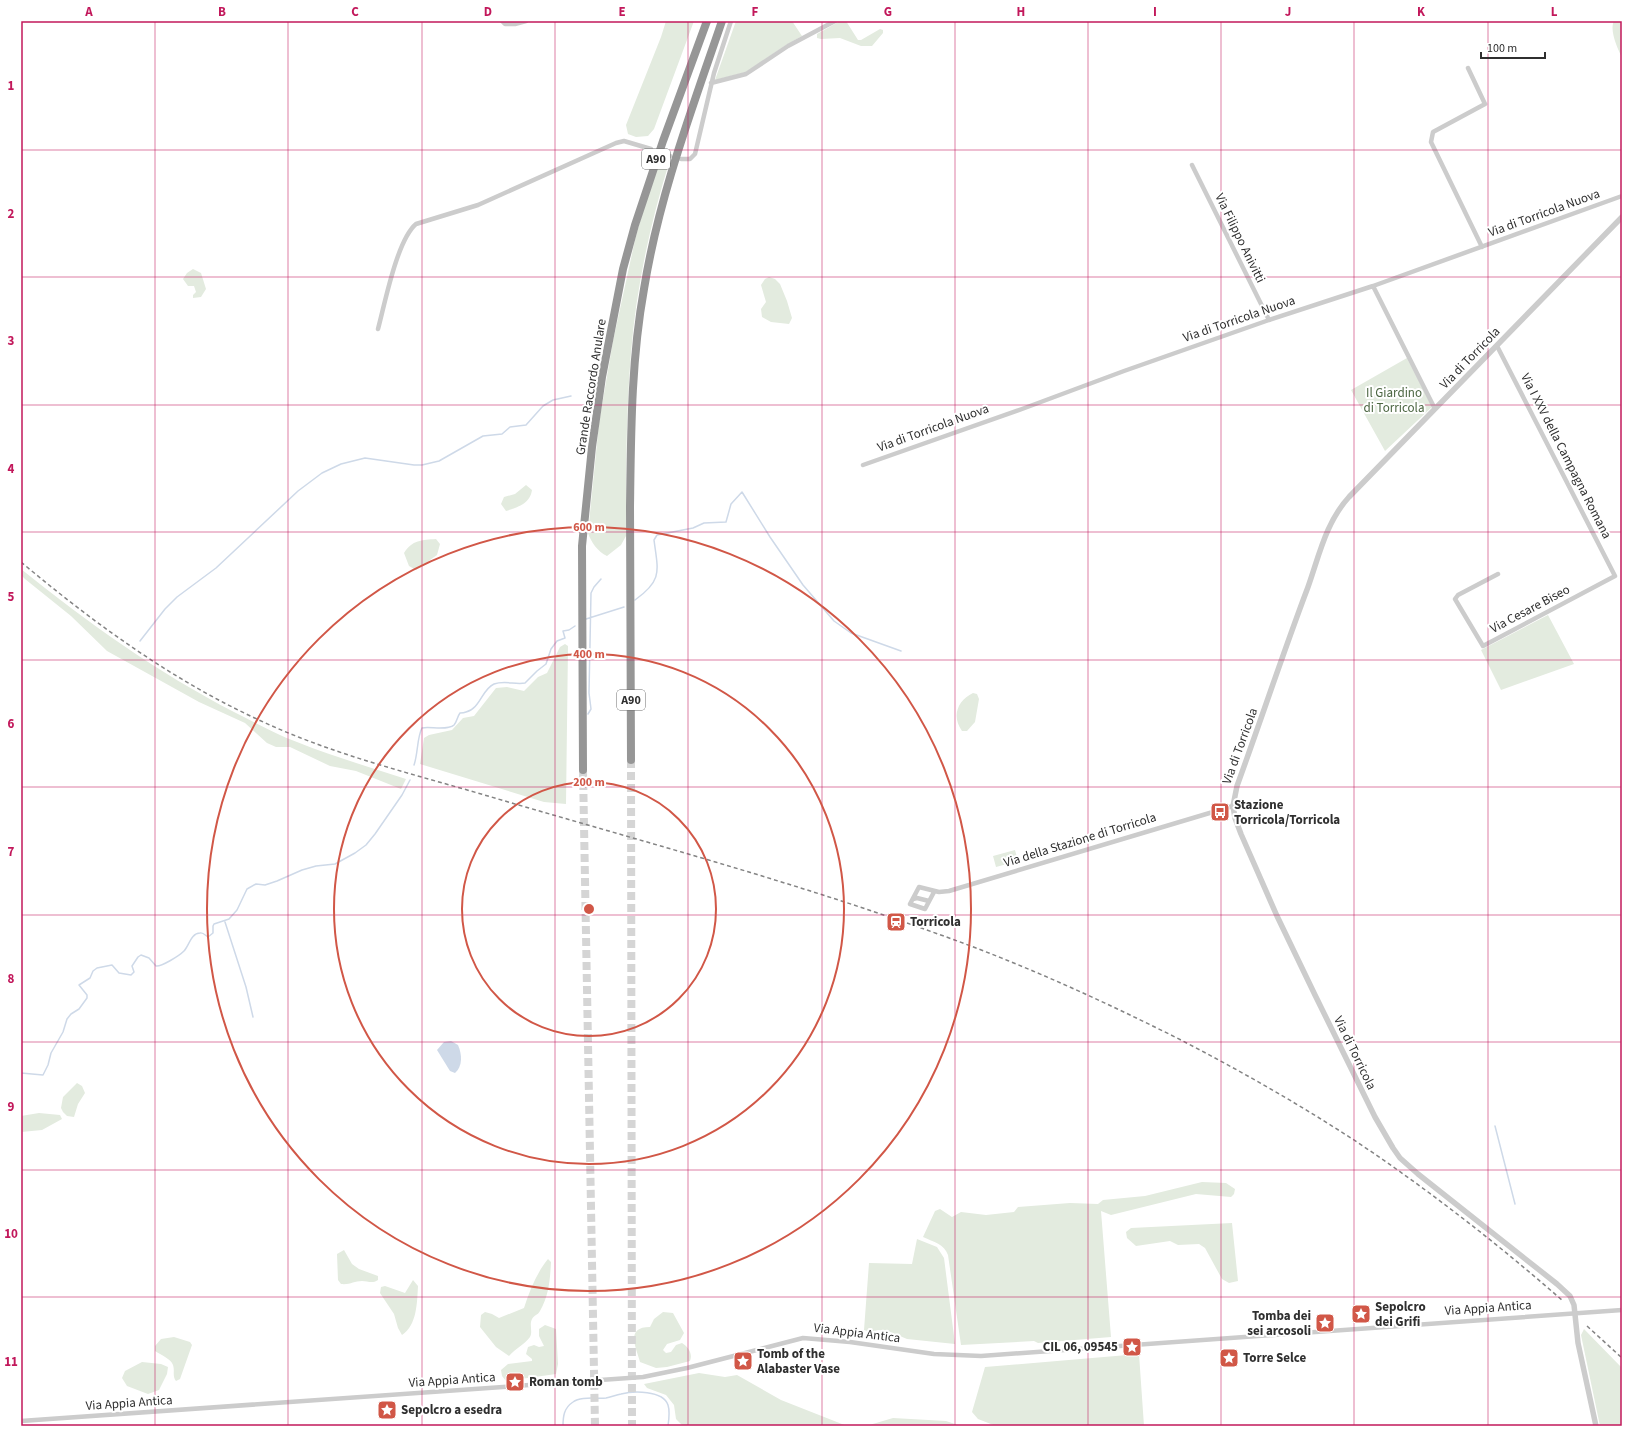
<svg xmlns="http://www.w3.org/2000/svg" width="1643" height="1447" font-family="'Source Sans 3',sans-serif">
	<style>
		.green { fill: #e3ebdf }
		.water { fill: #ced9e8 }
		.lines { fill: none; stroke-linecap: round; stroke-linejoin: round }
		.stream { stroke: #ced9e8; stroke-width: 1.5 }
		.motorway-tunnel { stroke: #d5d5d5; stroke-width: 8; stroke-dasharray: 8 4; stroke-linecap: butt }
		.minor { stroke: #ccc; stroke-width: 4.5 }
		.tertiary { stroke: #ccc; stroke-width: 5.5 }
		.motorway { stroke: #969696; stroke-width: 8 }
		.rail { stroke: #848484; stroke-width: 1.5; stroke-dasharray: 4 3; stroke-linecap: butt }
		.grid { fill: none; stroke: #c2185b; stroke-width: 1; stroke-opacity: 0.55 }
		.ring { fill: none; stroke: #d15747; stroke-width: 2 }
		.labels { text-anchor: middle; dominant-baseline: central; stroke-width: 4; stroke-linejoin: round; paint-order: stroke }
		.shield { fill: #fff; stroke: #6d6d6d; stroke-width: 1 }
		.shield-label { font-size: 12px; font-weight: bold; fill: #2f2f2f }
		.street-label { font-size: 13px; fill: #2f2f2f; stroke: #fff }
		.park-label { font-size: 13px; fill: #4c6642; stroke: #fff }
		.poi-label { font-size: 13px; font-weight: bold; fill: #2f2f2f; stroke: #fff; text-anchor: start }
		.centre { fill: #d15747; stroke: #fff; stroke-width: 2 }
		.ring-label { font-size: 12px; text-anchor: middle; font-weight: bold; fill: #d15747; stroke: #fff; stroke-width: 4; stroke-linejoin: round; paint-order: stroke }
		.neatline { fill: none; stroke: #c2185b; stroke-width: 1.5 }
		.grid-label { font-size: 13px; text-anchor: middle; font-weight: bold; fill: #c2185b }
	</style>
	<rect width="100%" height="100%" fill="#fff"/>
	<path class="green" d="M 666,21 L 694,21 L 654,129 L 648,136 L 636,137 L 628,134 L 626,125 L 661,37 Z
		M 736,21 L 792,21 L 802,36 L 786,45 L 746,72 L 715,80 Z
		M 840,21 L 846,21 L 858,40 L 861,40 L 880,29 L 883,30 L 883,33 L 872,46 L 861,46 L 840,38 L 821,39 L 817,38 L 817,34 Z
		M 1614,21 L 1622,21 L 1622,58 C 1618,49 1609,31 1614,21 Z
		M 660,160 L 669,163 C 650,224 636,289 631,353 C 626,414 626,475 626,536 L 621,545 L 607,556 C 598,552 591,542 588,533 L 599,423 L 613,341 L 635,240 L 642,214 Z
		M 193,269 L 201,273 L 206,289 L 201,297 L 193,298 L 193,295 L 196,292 L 194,286 L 188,286 L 183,279 L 187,273 Z
		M 769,277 L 775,279 L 780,284 L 787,301 L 792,318 L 789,324 L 771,322 L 762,317 L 761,309 L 766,302 L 761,285 L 765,279 Z
		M 1407,358 L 1432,407 L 1385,451 L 1351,390 Z
		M 526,485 L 532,490 C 530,504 518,507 506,511 L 501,504 L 504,497 L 515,494 Z
		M 436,539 L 440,544 L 437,555 L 416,570 L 409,566 L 404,553 C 412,540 422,540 436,539 Z
		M 21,569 C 88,623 157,672 234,712 C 254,722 275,734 297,742 C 332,756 369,767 406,779 L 401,789 L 356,771 L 330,766 L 290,747 L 276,747 L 267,743 L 245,723 L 199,702 L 107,651 L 71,616 L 25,579 L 21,575 Z
		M 1548,615 L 1574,664 L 1501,690 L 1481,650 Z
		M 565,644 L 568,646 L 566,804 L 544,802 L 420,764 L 424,738 L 429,735 L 452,730 L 463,718 L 474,716 L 496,688 L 507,687 L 524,691 L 538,677 L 547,673 L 560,647 Z
		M 973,693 L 977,694 L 979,699 L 975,722 L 967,731 L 962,731 C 951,716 958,700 973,693 Z
		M 1015,850 L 1018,861 L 996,867 L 993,856 Z
		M 77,1083 L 82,1086 L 85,1093 L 78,1104 L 74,1117 L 67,1116 L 63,1112 L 61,1108 L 63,1097 Z
		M 39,1113 L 60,1115 L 62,1119 L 42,1130 L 21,1132 L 21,1116 Z
		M 1202,1182 L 1226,1183 L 1235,1189 L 1234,1194 L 1231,1197 L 1196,1194 L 1111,1215 L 1101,1211 L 1111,1337 L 1038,1343 L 1034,1341 L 961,1345 L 948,1255 C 944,1244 934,1242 923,1237 L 935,1211 L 940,1209 L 952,1217 L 961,1212 L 986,1215 L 1014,1212 L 1018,1207 L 1070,1203 L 1098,1204 L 1103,1200 L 1145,1196 Z
		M 1232,1223 L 1238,1281 L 1229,1283 L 1222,1279 L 1205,1248 L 1199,1244 L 1178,1245 L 1170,1241 L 1136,1246 L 1127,1238 L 1126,1232 L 1131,1228 Z
		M 917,1239 L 937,1247 L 944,1258 L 955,1344 L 907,1339 L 888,1331 L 878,1330 L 870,1332 L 864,1330 L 869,1263 L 912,1264 Z
		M 344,1250 L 352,1264 L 359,1269 L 378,1276 L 378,1280 C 372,1284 368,1281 362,1281 C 354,1281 350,1285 341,1284 L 338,1280 L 337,1254 Z
		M 548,1259 L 551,1262 C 550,1280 549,1295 540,1311 C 538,1315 534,1315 532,1319 C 529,1325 533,1332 530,1337 C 525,1344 515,1349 509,1356 L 496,1347 L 480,1327 L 481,1315 L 485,1312 L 492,1314 L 499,1318 L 524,1308 C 529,1292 537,1272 548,1259 Z
		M 413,1280 L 418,1286 C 417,1303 417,1325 402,1335 L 398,1328 L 394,1314 L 380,1293 L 381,1287 L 385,1286 L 405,1293 Z
		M 663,1312 L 673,1313 L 684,1333 L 680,1340 L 667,1344 L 663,1350 L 666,1353 L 671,1352 L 676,1345 L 682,1343 C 688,1347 693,1353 690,1361 L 667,1367 L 656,1368 L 640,1362 C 636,1347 625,1327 650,1327 L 654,1319 Z
		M 545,1325 L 556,1329 L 558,1364 L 556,1374 L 506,1381 L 502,1376 L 501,1370 L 508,1364 L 532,1361 L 532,1359 L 526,1354 L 528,1347 L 534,1345 L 539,1347 L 544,1346 L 539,1336 L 539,1329 Z
		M 1584,1329 L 1622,1368 L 1622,1426 L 1600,1426 L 1581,1335 Z
		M 174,1337 L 190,1342 L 192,1345 L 180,1379 L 176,1381 C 172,1376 175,1371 173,1365 C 171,1359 161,1355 155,1351 L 155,1346 L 161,1339 Z
		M 1139,1354 L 1144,1426 L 996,1426 L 978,1419 L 972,1412 L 985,1367 Z
		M 142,1362 L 161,1364 L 168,1367 L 167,1374 L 159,1390 L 148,1394 L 127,1386 L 122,1378 L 125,1371 Z
		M 699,1373 L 725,1377 L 737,1375 L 781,1400 L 847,1426 L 683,1426 L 676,1419 L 674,1405 L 666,1395 L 647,1388 L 644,1384 Z
		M 893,1418 L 946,1421 L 961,1426 L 866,1426 Z"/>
	<path class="water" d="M 451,1041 L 458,1045 C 462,1054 463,1066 455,1073 L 450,1071 L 437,1050 L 444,1042 Z"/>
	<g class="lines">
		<path class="stream" d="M 635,600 C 663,580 658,571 654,540 L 657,535 L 693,528 L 704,523 L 726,522 L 731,504 L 742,492 L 770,537 L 803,585 L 834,621 L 851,633 L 901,651
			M 586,619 L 624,607
			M 140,641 L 165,609 L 177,597 L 216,568 L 298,491 L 322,473 L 341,464 L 365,458 L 414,465 L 422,465 L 439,461 L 483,436 L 502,434 L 510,427 L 526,425 L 543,406 L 553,400 L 571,396
			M 588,714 L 591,709 L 589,693 L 591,593 L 594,587 L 601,579
			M 414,765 C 418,754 417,737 422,728 C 429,726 447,731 454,725 C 457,722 457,717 460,713 C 462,713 464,713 466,712 C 480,709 482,689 494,684 C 505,680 515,685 525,683 L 537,671 L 546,664 L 551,649 L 557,641 L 565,638 L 563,631 L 569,630 L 575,626
			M 225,922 L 246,987 L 253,1017
			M 21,1073 L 43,1075 L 48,1065 L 51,1053 L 63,1032 L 67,1019 L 71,1014 L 79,1009 L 87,998 L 87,995 L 79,985 L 90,978 L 93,971 L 97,968 L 112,965 L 119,973 L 131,975 L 134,972 L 132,966 L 138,957 L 141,955 L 149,958 L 156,966 C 161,967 179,956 184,951 C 189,946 191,933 200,933 C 203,932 206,936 208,937 L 213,933 L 213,926 L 214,924 L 229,919 L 237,910 L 247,889 L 256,884 L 265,885 L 277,881 L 302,870 L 316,866 L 335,864 L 355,853 L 366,845 L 375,834 L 402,795 L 410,780
			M 1495,1126 L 1515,1204
			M 563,1426 C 563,1416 564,1408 573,1402 C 581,1396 596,1399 606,1398 C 611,1397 616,1395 621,1394 C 633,1391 663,1390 668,1405 C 670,1411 669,1419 668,1426"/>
		<path class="motorway-tunnel" d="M 631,760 L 632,1426
			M 583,770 L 595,1426"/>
		<path class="minor" d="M 502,21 L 505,24 L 515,24 L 526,21
			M 1468,68 L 1485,104 L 1433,132 L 1431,142 L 1482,247
			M 711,83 L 746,74 L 788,46 L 835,21
			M 661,153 L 670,156
			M 681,159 L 690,159 L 695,154 L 714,73 L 731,21
			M 1192,165 L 1269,320
			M 1373,286 L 1435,409
			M 378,329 C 385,303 397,240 416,224 L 478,205 L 616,143 L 624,141 L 651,149
			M 1497,346 L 1615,576 L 1483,646 L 1455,599 L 1458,595 L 1498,574
			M 863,465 L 1022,409 L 1124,371 L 1269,320 L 1373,286 L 1622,196
			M 934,892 L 925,909 L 910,904 L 919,887 L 939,892 L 949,891 L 1233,806
			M 913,899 L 917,898 L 929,901
			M 21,1421 L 643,1377 L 687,1368 L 803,1338 L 850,1342 L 934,1354 L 981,1356 L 1622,1310"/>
		<path class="tertiary" d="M 1596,1426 L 1578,1343 L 1574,1305 L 1570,1296 L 1557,1284 L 1418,1174 L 1400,1158 L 1393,1148 L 1375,1117 L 1315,995 L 1277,916 L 1241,834 L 1235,818 L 1233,806 L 1237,786 C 1261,720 1283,653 1308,587 C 1319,556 1326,522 1349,497 L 1622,217"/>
		<path class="motorway" d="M 631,760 C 631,675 630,591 630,507 C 631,434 631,361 644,289 C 659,196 692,109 722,21
			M 583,770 L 582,546 L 592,447 L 602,377 L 623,269 L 635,225 L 663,141 L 707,21"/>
		<path class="rail" d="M 21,562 C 95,624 172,680 259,720 C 335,756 418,775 498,799 C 645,842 794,882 938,934 C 1020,963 1099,999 1177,1038 C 1239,1070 1299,1104 1357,1142 C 1430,1191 1498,1244 1563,1301
			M 1587,1326 L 1622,1358"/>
	</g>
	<path class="grid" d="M 155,21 L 155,1426M 288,21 L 288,1426M 422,21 L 422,1426M 555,21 L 555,1426M 688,21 L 688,1426M 822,21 L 822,1426M 955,21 L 955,1426M 1088,21 L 1088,1426M 1221,21 L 1221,1426M 1354,21 L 1354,1426M 1488,21 L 1488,1426M 21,150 L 1622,150M 21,277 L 1622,277M 21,405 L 1622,405M 21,532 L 1622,532M 21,660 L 1622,660M 21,787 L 1622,787M 21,915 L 1622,915M 21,1042 L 1622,1042M 21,1170 L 1622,1170M 21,1297 L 1622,1297"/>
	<g class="ring">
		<circle cx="589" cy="909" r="127"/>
		<circle cx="589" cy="909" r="255"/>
		<circle cx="589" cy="909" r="382"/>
	</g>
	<defs>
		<symbol id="bus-square" viewBox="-11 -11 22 22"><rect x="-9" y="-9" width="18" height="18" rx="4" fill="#d15747" stroke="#fff"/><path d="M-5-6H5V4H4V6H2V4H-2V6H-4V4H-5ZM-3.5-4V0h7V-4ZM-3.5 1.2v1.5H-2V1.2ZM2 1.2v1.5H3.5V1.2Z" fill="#fff"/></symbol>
		<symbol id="station-square" viewBox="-11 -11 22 22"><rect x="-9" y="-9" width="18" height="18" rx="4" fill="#d15747" stroke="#fff"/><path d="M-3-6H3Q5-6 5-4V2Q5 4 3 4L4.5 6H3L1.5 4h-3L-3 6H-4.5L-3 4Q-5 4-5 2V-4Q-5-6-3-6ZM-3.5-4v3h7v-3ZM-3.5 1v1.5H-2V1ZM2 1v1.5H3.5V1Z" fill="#fff"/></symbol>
		<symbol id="sight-square" viewBox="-11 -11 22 22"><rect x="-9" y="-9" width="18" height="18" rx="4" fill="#d15747" stroke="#fff"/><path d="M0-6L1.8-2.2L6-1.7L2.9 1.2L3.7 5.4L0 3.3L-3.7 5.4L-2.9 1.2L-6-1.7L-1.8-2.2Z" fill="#fff"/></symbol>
	</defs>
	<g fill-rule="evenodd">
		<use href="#bus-square" x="1209" y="801" width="22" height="22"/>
		<use href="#station-square" x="885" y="911" width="22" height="22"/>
		<use href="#sight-square" x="1350" y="1303" width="22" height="22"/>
		<use href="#sight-square" x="1314" y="1312" width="22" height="22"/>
		<use href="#sight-square" x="1121" y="1336" width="22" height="22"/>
		<use href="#sight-square" x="1218" y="1347" width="22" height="22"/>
		<use href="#sight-square" x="732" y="1350" width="22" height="22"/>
		<use href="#sight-square" x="504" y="1371" width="22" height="22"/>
		<use href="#sight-square" x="376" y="1399" width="22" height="22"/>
	</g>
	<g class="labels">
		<g class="shield">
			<rect x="642" y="149" width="28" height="20" rx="3"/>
			<rect x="617" y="690" width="28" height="20" rx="3"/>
		</g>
		<g class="shield-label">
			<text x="656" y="159">A90</text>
			<text x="631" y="700">A90</text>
		</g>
		<g class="street-label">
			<text transform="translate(1544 213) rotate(-20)">Via di Torricola Nuova</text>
			<text transform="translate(1240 238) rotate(64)">Via Filippo Anivitti</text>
			<text transform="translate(1239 319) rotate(-19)">Via di Torricola Nuova</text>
			<text transform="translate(1470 358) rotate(-46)">Via di Torricola</text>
			<text transform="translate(591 387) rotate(-81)">Grande Raccordo Anulare</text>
			<text transform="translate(933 428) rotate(-20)">Via di Torricola Nuova</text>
			<text transform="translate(1566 456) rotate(63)">Via I XXV della Campagna Romana</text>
			<text transform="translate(1530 609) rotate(-28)">Via Cesare Biseo</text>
			<text transform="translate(1240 746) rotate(-70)">Via di Torricola</text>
			<text transform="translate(1080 840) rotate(-17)">Via della Stazione di Torricola</text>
			<text transform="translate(1355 1053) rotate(64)">Via di Torricola</text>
			<text transform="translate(1488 1308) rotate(-4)">Via Appia Antica</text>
			<text transform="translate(857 1333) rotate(7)">Via Appia Antica</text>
			<text transform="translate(452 1380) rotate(-4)">Via Appia Antica</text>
			<text transform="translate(129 1403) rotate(-4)">Via Appia Antica</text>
		</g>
		<g class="park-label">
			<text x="1394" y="393">Il Giardino<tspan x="1394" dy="15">di Torricola</tspan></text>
		</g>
		<g class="poi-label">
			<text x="1234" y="805">Stazione<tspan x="1234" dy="15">Torricola/Torricola</tspan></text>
			<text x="910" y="922">Torricola</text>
			<text x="1375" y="1307">Sepolcro<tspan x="1375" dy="15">dei Grifi</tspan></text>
			<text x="1311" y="1316" text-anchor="end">Tomba dei<tspan x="1311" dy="15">sei arcosoli</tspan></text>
			<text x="1118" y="1347" text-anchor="end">CIL 06, 09545</text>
			<text x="757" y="1354">Tomb of the<tspan x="757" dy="15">Alabaster Vase</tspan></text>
			<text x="1243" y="1358">Torre Selce</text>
			<text x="529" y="1382">Roman tomb</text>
			<text x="401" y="1410">Sepolcro a esedra</text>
		</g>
	</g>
	<circle cx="589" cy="909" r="6" class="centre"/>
	<g class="ring-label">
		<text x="589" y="531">600 m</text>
		<text x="589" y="658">400 m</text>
		<text x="589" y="786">200 m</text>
	</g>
	<rect width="1643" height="1447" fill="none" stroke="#ffffff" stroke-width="44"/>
	<path d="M1481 52v6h64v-6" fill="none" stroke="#2f2f2f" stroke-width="2"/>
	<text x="1487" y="52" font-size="12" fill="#2f2f2f" stroke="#ffffff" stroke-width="3" paint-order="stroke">100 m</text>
	<rect x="22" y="22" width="1599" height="1403" class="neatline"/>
	<g class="grid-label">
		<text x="89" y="16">A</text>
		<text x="222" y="16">B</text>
		<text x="355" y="16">C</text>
		<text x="488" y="16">D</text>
		<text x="622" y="16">E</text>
		<text x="755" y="16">F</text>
		<text x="888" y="16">G</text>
		<text x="1021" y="16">H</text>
		<text x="1155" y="16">I</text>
		<text x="1288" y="16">J</text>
		<text x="1421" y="16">K</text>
		<text x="1554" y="16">L</text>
		<text x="11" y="90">1</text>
		<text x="11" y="218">2</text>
		<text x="11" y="345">3</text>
		<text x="11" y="473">4</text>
		<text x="11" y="601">5</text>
		<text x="11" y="728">6</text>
		<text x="11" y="856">7</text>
		<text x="11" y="983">8</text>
		<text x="11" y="1111">9</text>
		<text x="11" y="1238">10</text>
		<text x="11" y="1366">11</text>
	</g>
</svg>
